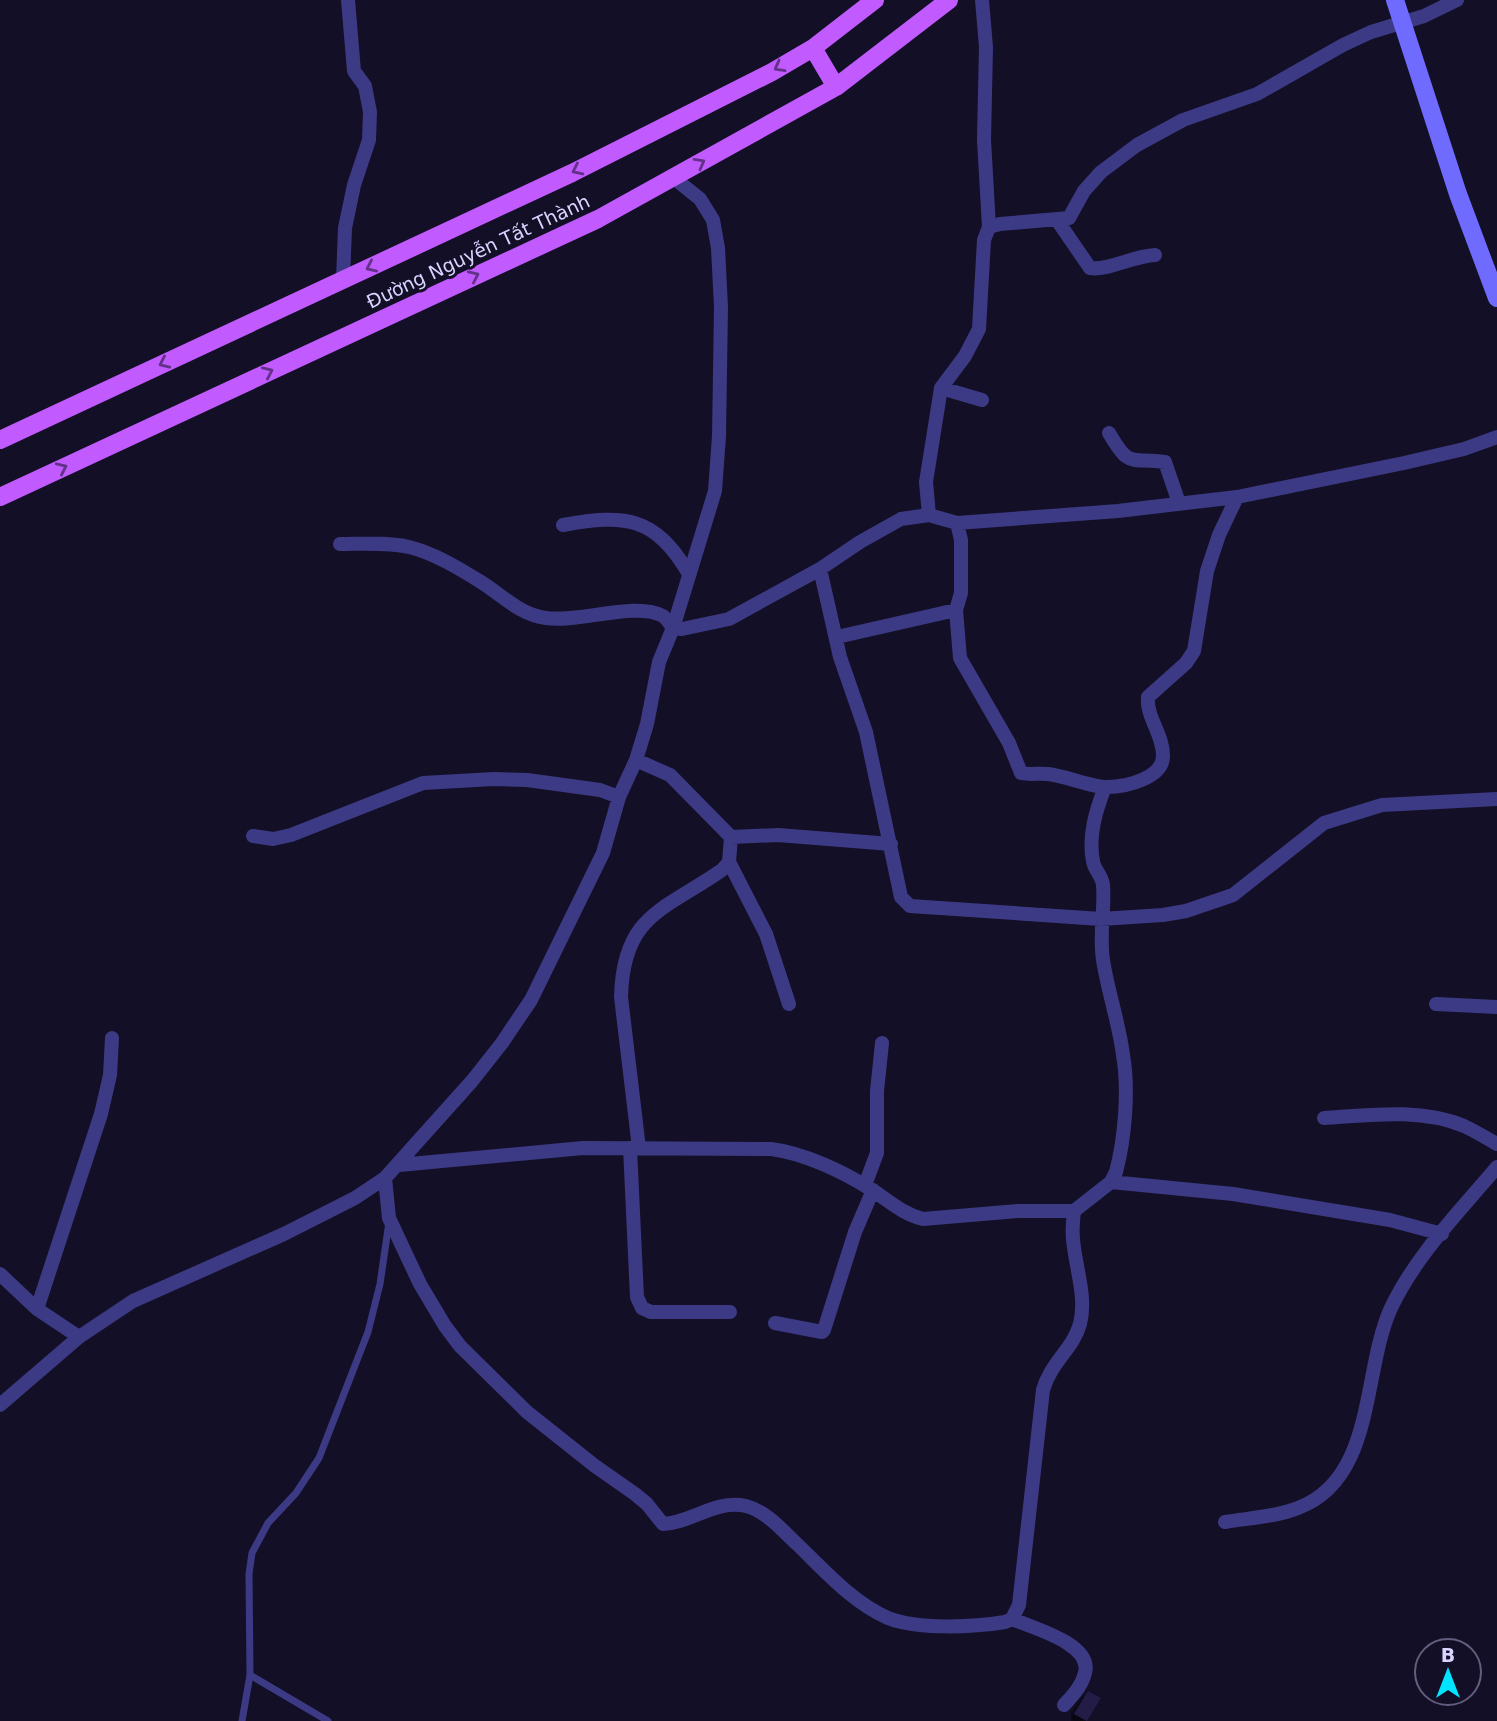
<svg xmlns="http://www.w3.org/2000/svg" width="1497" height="1721" font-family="'DejaVu Sans',sans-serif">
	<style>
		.building { fill: #241b47; filter: url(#shadow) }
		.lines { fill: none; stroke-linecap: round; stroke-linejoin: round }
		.lane { stroke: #3d3a85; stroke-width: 7 }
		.street { stroke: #3d3a85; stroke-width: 14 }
		.secondary { stroke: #6f6bff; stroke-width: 18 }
		.primary { stroke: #c25bff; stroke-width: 18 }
		.oneway { stroke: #623188 }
		.labels { text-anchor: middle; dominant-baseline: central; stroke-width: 6; stroke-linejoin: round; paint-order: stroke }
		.street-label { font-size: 19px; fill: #d9d4ff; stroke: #130f26 }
	</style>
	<defs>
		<filter id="shadow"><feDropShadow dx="-6" dy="6" stdDeviation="2" flood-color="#0009"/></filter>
	</defs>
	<rect width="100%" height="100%" fill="#130f26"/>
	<path class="building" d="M 1088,1691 L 1101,1698 L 1087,1721 L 1074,1714 Z"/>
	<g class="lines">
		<path class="lane" d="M 250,1675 L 328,1721
			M 242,1721 L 250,1675 L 249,1574 L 252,1553 L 268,1523 L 296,1493 L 319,1458 L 368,1332 L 380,1284 L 389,1222"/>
		<path class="street" d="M 1057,220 L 1090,268 C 1107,271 1133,256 1155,255
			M 989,227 L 1000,224 L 1069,218 L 1084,191 L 1101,172 L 1137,145 L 1183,120 L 1257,94 L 1343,45 L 1371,32 L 1424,16 L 1457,0
			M 343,280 L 345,228 L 354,185 L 369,140 L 370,112 L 365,86 L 354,71 L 348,0
			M 941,388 L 982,400
			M 1109,433 C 1130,469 1129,457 1165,462 L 1179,503
			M 929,515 L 926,482 L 941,388 L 965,356 L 979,329 L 984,240 L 989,227 L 984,140 L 986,47 L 982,0
			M 957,523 L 961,540 L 961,593 L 956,610 L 960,658 L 1009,743 L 1021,773 C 1030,775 1039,773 1048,774 C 1066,776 1091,787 1107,787 C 1126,787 1164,778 1163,755 C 1163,734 1146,717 1148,697 L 1186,663 L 1194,651 L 1207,571 L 1219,535 L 1237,497
			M 563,525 C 625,514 655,516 689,574
			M 340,544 C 362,544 387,542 409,547 C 434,553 460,569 481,582 C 502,595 520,615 546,618 C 578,623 636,601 663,616 C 667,619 670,624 673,628 L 682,629 L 729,619 L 820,569 L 860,542 L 901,519 L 929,515 L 957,523 L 1118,511 L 1237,497 L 1404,463 L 1464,449 L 1497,437
			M 820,569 L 840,657 L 866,732 L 901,897 L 910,906 L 1101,919 L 1163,915 L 1186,911 L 1233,895 L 1324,823 L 1382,805 L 1497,799
			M 837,637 L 956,610
			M 636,760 L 670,775 L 731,837 L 778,835 L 891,844
			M 253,836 L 273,839 L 291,835 L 423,783 L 494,779 L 527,780 L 600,790 L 619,797
			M 729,862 L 766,934 L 789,1004
			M 1436,1004 L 1497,1007
			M 1324,1118 C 1369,1115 1421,1108 1464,1126 C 1475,1131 1486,1138 1497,1144
			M 630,1148 L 637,1297 L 642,1308 L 651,1312 L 730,1312
			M 639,1148 L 621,997 C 623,914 665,910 722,870 L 729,862 L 731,837
			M 399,1165 L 583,1148 L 771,1149 C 804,1153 844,1172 872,1190 C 889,1201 903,1214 923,1219 L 1018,1211 L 1074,1211 L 1111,1182 L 1116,1172 C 1125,1138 1129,1089 1123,1055 C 1119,1023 1108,992 1103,960 C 1099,934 1105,910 1103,885 C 1102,875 1094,870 1093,861 C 1088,836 1096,810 1105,787
			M 385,1178 L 389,1218 L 420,1284 L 445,1326 L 460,1346 L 527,1412 L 595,1466 L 635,1494 L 647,1504 L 663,1524 C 691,1523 716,1499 746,1506 C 766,1511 782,1530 797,1544 C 824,1570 853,1603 888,1618 C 918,1630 974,1627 1005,1622 L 1012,1619 L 1019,1605 L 1043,1390 C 1051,1362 1073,1349 1080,1324 C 1087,1296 1075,1266 1073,1239 C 1072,1230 1073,1220 1074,1211
			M 1111,1182 L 1233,1194 L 1390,1220 L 1442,1234
			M 865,1185 L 877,1153 L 877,1091 L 882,1043
			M 0,1274 L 37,1309 L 79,1337
			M 37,1309 L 101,1114 L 110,1075 L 112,1038
			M 775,1323 L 822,1332 L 824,1330 L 855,1232 L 873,1190
			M 0,1405 L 79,1337 L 133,1301 L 284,1234 L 355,1198 L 385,1178 L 472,1081 L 502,1043 L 531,1000 L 603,853 L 619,797 L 636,760 L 647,724 L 659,662 L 673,628 L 715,491 L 719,436 L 721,307 L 718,248 L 713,220 L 700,199 L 674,178
			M 1225,1522 C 1249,1518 1275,1517 1298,1508 C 1376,1479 1362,1371 1391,1308 C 1416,1255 1460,1211 1497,1167
			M 1012,1619 C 1033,1628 1093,1644 1085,1673 C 1082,1686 1072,1696 1064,1705"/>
		<path class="secondary" d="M 1395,0 L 1458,194 L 1497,298"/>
		<path class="primary" d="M 813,48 L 836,87
			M 0,440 L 572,173 L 772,72 L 813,48 L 875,0
			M 0,497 L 598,219 L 836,87 L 949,0"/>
	</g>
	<defs><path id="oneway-chevron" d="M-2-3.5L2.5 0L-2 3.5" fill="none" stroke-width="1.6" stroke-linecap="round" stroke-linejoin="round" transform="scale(1.75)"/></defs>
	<g class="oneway">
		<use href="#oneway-chevron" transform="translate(779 67) rotate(151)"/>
		<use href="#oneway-chevron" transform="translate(700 163) rotate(-29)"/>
		<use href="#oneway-chevron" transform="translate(577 170) rotate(154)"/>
		<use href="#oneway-chevron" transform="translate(371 267) rotate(155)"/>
		<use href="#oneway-chevron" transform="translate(474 276) rotate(-25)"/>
		<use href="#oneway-chevron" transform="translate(164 363) rotate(155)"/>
		<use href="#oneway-chevron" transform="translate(268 372) rotate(-25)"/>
		<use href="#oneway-chevron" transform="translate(62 468) rotate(-25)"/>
	</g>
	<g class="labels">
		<g class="street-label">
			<text transform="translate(478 251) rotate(-25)">Đường Nguyễn Tất Thành</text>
		</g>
	</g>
	<g transform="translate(1448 1672)"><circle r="33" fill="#130f26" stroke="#625e7d" stroke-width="2"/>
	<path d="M0-5L12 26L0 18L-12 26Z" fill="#00e5ff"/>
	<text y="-10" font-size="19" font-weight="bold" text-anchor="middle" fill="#d9d4ff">B</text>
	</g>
</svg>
